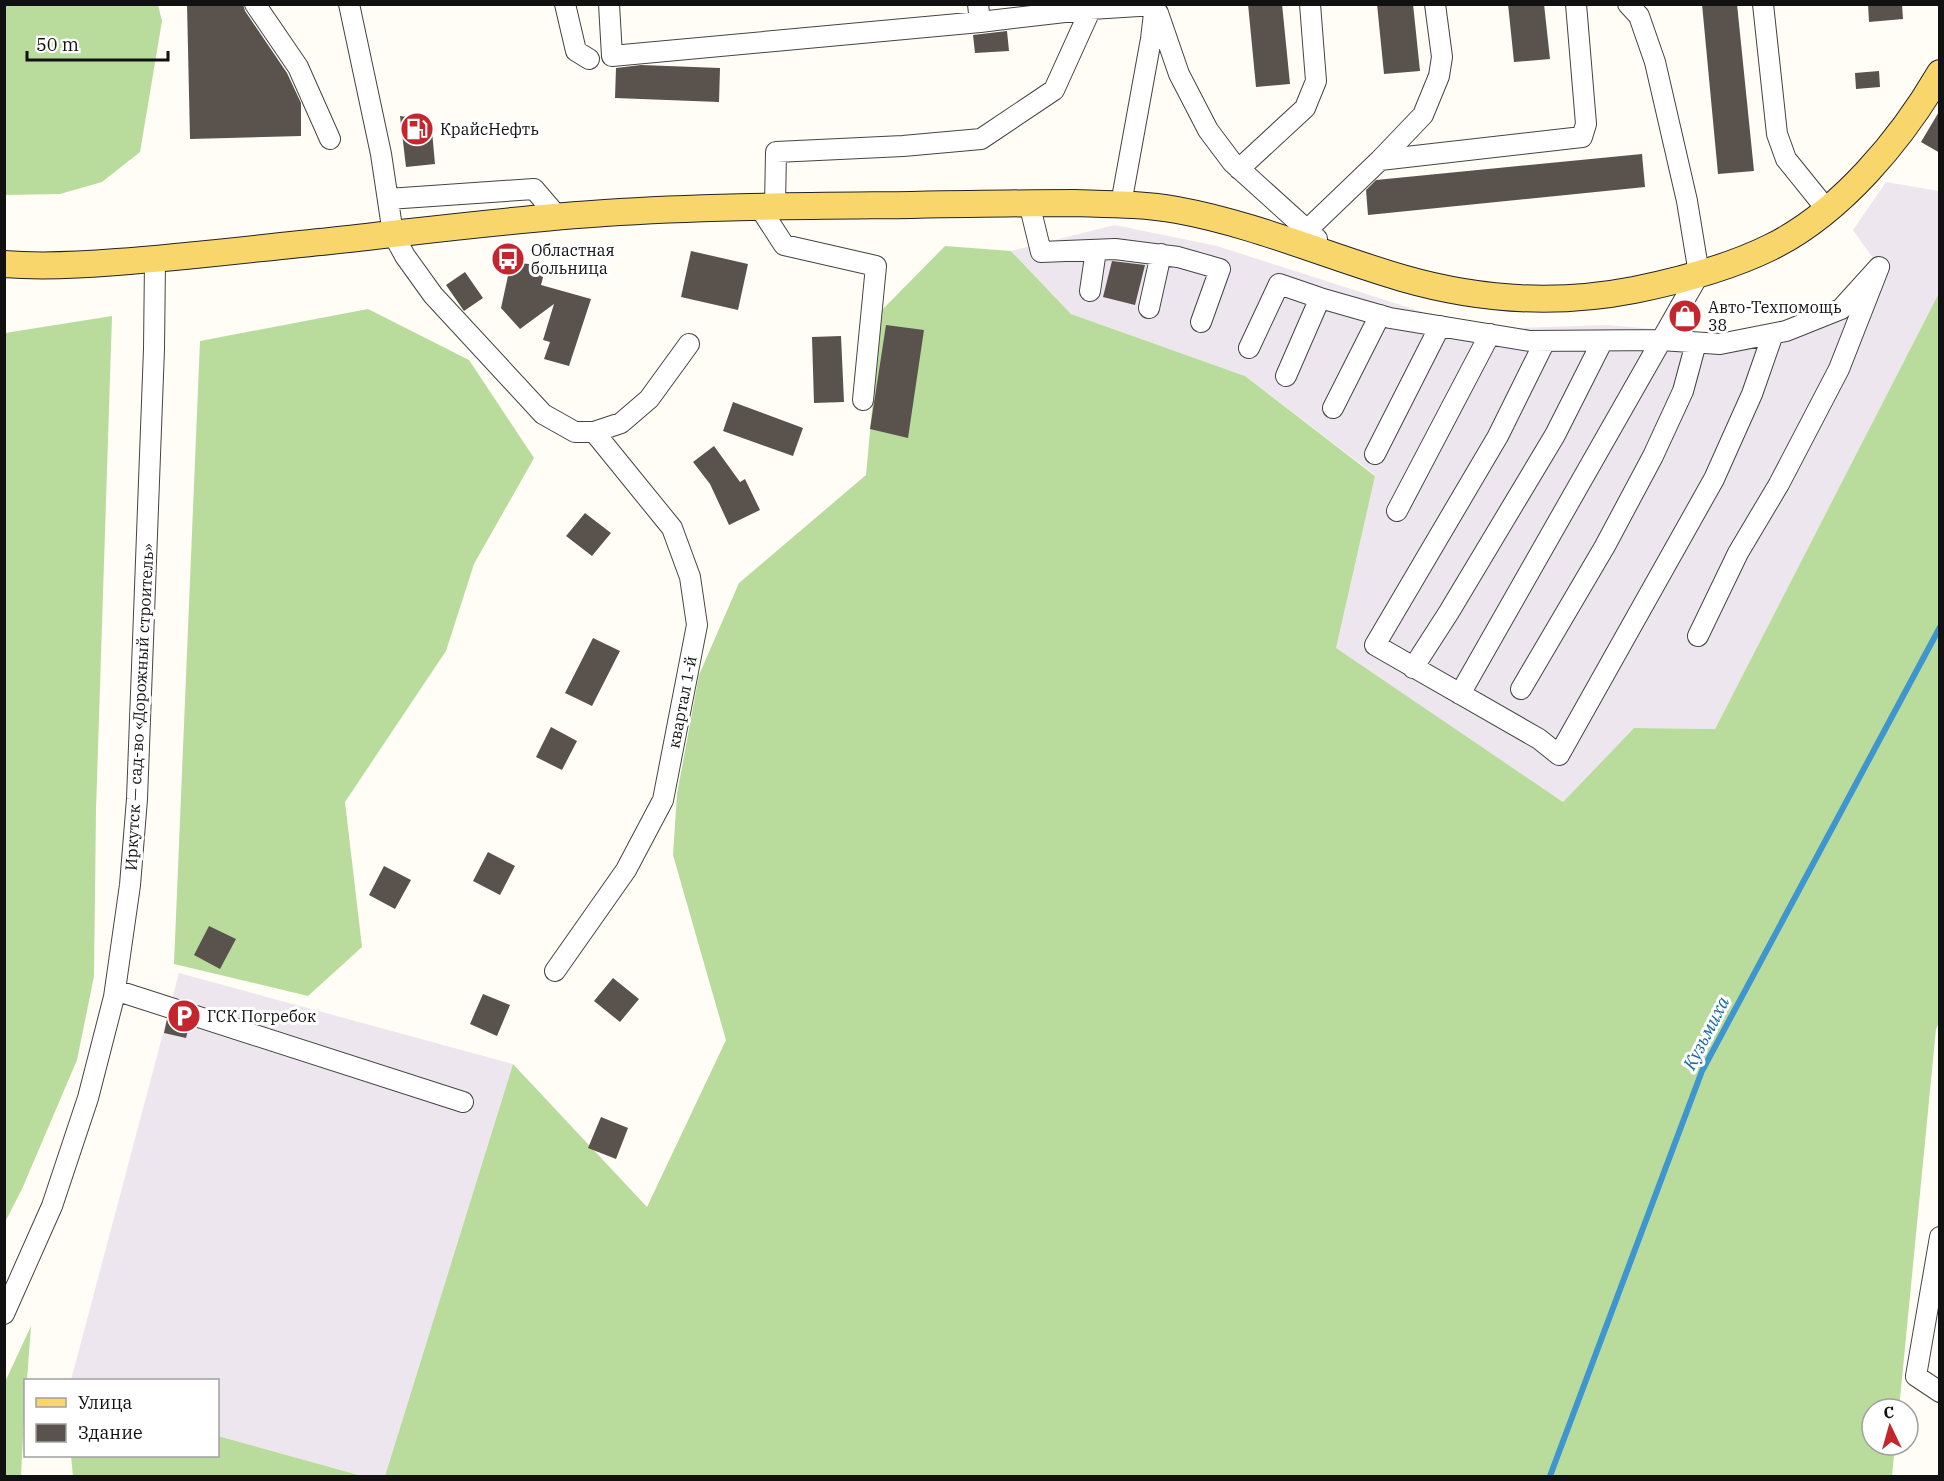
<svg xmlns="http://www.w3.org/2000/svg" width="1944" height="1481" font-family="'IBM Plex Serif',serif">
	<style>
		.industrial { fill: #eee6ef }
		.forest { fill: #b9dc9c }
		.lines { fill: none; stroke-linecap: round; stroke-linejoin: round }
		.stream { stroke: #3f96cf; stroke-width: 6 }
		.building { fill: #5a524d }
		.minor-casing { stroke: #444; stroke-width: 22 }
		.major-casing { stroke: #222; stroke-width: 28 }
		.minor { stroke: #fff; stroke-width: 20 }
		.major { stroke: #f9d66b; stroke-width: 26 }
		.labels { text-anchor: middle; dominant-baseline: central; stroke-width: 6; stroke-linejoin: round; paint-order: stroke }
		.poi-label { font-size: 16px; fill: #111; stroke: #fff; text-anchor: start }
		.street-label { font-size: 16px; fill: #111; stroke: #fff }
		.water-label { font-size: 18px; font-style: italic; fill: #1768a6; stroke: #fff }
	</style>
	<rect width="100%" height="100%" fill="#fffdf5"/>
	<path class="industrial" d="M 1886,182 L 1939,191 L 1939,293 L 1715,729 L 1634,728 L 1563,802 L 1335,648 L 1375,475 L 1245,376 L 1071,314 L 1011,251 L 1115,225 L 1217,246 L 1438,317 L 1518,328 L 1607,325 L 1716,334 L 1762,329 L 1835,300 L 1879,267 L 1853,230 Z
		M 179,973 L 513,1064 L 385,1476 L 362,1476 L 218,1436 L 218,1380 L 71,1380 Z"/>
	<path class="forest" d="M 4,5 L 158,5 L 162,21 L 140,152 L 102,182 L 60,194 L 5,195 Z
		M 945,246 L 1011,251 L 1071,314 L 1245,376 L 1375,476 L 1336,648 L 1563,802 L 1634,728 L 1715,729 L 1939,293 L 1940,1020 L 1936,1029 L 1899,1409 L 1872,1409 L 1872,1445 L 1895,1445 L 1892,1476 L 385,1476 L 513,1064 L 647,1207 L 726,1040 L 673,855 L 677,794 L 699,675 L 739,583 L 866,475 L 881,311 Z
		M 368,309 L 469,360 L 534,458 L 474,564 L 446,651 L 345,802 L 362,947 L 308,996 L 174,964 L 200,341 Z
		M 112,316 L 96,810 L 94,976 L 77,1060 L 22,1189 L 5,1222 L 5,333 Z
		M 31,1326 L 27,1380 L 26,1380 L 21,1476 L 5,1476 L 5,1382 Z
		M 218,1436 L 362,1476 L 73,1476 L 71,1456 L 218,1456 Z"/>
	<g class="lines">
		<path class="stream" d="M 1550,1476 L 1702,1071 L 1940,627"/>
	</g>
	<path class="building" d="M 187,4 L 243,4 L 245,11 L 287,73 L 301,103 L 301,136 L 190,139 Z
		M 1248,4 L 1282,4 L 1290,84 L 1256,87 Z
		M 1377,4 L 1413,4 L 1420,71 L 1384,74 Z
		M 1508,4 L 1544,4 L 1550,59 L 1514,62 Z
		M 1702,4 L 1737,4 L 1754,171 L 1718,174 Z
		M 1868,4 L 1902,4 L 1903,19 L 1869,22 Z
		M 1007,31 L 1009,51 L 975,53 L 973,35 Z
		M 641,65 L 720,68 L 719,102 L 615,98 L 616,68 Z
		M 1879,71 L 1880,87 L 1856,89 L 1855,73 Z
		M 1940,110 L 1940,153 L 1921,142 Z
		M 400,116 L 431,120 L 435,164 L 406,167 Z
		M 1642,154 L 1645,187 L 1368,215 L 1366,190 L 1376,180 Z
		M 691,251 L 748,264 L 738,310 L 681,297 Z
		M 1112,261 L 1145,265 L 1135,305 L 1103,297 Z
		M 511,262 L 546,266 L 541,285 L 591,299 L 569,366 L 544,359 L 550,342 L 543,340 L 554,304 L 520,329 L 501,308 Z
		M 465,272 L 483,298 L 464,311 L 446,285 Z
		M 886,325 L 924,330 L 908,438 L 870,429 Z
		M 841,336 L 844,402 L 814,403 L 812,337 Z
		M 733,402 L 803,428 L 793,456 L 723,431 Z
		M 714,446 L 740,482 L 745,479 L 760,510 L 729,525 L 710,484 L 693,462 Z
		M 585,513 L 611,533 L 592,556 L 566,536 Z
		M 593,638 L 620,651 L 592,706 L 565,693 Z
		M 551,727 L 577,741 L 562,770 L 536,757 Z
		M 488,852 L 515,866 L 500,895 L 473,881 Z
		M 384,866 L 411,880 L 395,909 L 369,895 Z
		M 209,926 L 236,939 L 220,969 L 194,955 Z
		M 613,978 L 639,999 L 620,1022 L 594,1001 Z
		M 483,994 L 510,1005 L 497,1036 L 470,1024 Z
		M 167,1019 L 189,1026 L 186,1038 L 164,1033 Z
		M 601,1117 L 628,1128 L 616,1159 L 588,1148 Z"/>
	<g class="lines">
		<defs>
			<path id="minor" d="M 255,4 L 298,67 L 330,139
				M 349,4 L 381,154 L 393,234 L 405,256 L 433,295 L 543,414 L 575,432 L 594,432 L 621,423 L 649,399 L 689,344
				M 565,4 L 576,51 L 589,59
				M 609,4 L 612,56 L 980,22
				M 978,4 L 980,22 L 1091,9 L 1155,5 L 1151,39 L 1121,204
				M 1763,4 L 1777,134 L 1786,159 L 1828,211
				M 1158,13 L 1179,74 L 1208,130 L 1232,162 L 1317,239
				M 1380,160 L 1423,115 L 1439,76 L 1442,57 L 1435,4
				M 1239,169 L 1305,108 L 1316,81 L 1310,4
				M 388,199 L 534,189 L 558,217
				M 1029,203 L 1041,252 L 1115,249 L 1178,257 L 1220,269 L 1201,322
				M 775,207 L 776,152 L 903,146 L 981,139 L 1054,90 L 1093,4
				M 760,208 L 784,245 L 876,266 L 863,400
				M 1306,231 L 1380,160 L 1582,137 L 1586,124 L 1576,4
				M 1090,291 L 1096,250
				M 1149,308 L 1161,254
				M 1545,341 L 1498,436 L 1375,645 L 1539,739 L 1559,755 L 1714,479 L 1752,394 L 1773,334
				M 1249,348 L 1279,284 L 1320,298 L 1390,318 L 1530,341 L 1661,340 L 1720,344 L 1786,331 L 1841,309 L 1879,267 L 1839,369 L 1779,484 L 1738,553 L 1698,636
				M 1286,376 L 1320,298
				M 1333,408 L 1380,315
				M 1375,454 L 1440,326
				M 1397,511 L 1490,334
				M 1413,668 L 1449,612 L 1555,435 L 1602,342
				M 1521,689 L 1605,546 L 1653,456 L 1683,391 L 1696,343
				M 1460,694 L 1699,274 L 1687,201 L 1655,62 L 1639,16 L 1628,4
				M 555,971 L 626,870 L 663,800 L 697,625 L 690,577 L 672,528 L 594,432
				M 115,990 L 463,1102
				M 1940,1237 L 1916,1376 L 1940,1392
				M 4,1314 L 52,1206 L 88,1098 L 114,997 L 130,885 L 137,799 L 154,349 L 155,260"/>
			<path id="major" d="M 4,264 C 42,267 80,265 117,262 C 188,257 259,248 330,241 C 422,231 513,219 605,213 C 707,206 810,206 912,205 C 966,204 1021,203 1075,203 C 1109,204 1144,204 1177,210 C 1254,224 1327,256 1402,278 C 1478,300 1557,305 1634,290 C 1678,281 1731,267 1771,247 C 1840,213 1901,140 1940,73"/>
		</defs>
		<use href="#minor" class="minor-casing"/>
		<use href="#major" class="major-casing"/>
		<use href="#minor" class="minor"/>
		<use href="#major" class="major"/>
	</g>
	<defs>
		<symbol id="fuel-disc" viewBox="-11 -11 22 22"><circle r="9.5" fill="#c4262e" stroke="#fff"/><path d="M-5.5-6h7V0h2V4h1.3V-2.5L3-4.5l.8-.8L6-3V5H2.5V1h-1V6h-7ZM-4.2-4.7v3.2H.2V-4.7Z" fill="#fff"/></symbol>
		<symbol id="bus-disc" viewBox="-11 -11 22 22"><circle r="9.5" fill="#c4262e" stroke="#fff"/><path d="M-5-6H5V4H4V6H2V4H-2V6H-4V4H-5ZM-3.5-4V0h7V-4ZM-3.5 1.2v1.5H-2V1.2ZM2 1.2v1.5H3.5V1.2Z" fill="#fff"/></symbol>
		<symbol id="shop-disc" viewBox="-11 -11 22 22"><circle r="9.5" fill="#c4262e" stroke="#fff"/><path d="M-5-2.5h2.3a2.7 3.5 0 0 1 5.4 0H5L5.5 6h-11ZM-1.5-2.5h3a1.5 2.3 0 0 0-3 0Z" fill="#fff"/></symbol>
		<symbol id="parking-disc" viewBox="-11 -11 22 22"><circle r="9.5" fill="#c4262e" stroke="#fff"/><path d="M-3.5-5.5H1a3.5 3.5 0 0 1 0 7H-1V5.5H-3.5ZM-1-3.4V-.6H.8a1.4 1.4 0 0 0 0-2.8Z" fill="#fff"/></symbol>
	</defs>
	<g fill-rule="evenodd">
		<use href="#fuel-disc" x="398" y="110" width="38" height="38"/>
		<use href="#bus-disc" x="489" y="240" width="38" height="38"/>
		<use href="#shop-disc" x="1666" y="297" width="38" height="38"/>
		<use href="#parking-disc" x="165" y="997" width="38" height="38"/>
	</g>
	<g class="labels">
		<g class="poi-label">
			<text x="440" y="129">КрайсНефть</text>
			<text x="531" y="250">Областная<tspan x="531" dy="18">больница</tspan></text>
			<text x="1708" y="307">Авто-Техпомощь<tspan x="1708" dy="18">38</tspan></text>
			<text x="207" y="1016">ГСК Погребок</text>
		</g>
		<g class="street-label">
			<text transform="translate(682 702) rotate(-79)">квартал 1-й</text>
			<text transform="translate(139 707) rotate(-87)">Иркутск — сад-во «Дорожный строитель»</text>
		</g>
		<g class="water-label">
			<text transform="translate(1706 1033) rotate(-63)">Кузьмиха</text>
		</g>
	</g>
	<rect width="1944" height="1481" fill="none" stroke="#111111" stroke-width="12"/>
	<rect x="24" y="1379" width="195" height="78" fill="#ffffff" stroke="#a0a0a0" stroke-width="1.5"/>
	<rect x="36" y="1398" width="30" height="9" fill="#f9d66b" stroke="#a0a0a0" stroke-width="1.5"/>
	<text x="78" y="1409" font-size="18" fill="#111111">Улица</text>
	<rect x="36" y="1424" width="30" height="18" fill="#5a524d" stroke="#a0a0a0" stroke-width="1.5"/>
	<text x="78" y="1439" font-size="18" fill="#111111">Здание</text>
	<g transform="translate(1890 1427) rotate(355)"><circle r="28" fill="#ffffff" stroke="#a0a0a0" stroke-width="1.5"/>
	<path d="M0-4.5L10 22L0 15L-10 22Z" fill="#c4262e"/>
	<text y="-9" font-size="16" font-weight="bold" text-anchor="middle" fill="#111111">С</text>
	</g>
	<path d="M27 51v9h141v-9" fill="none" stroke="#111111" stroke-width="3"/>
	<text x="36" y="51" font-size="18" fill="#111111" stroke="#ffffff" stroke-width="4.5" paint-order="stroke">50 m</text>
</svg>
